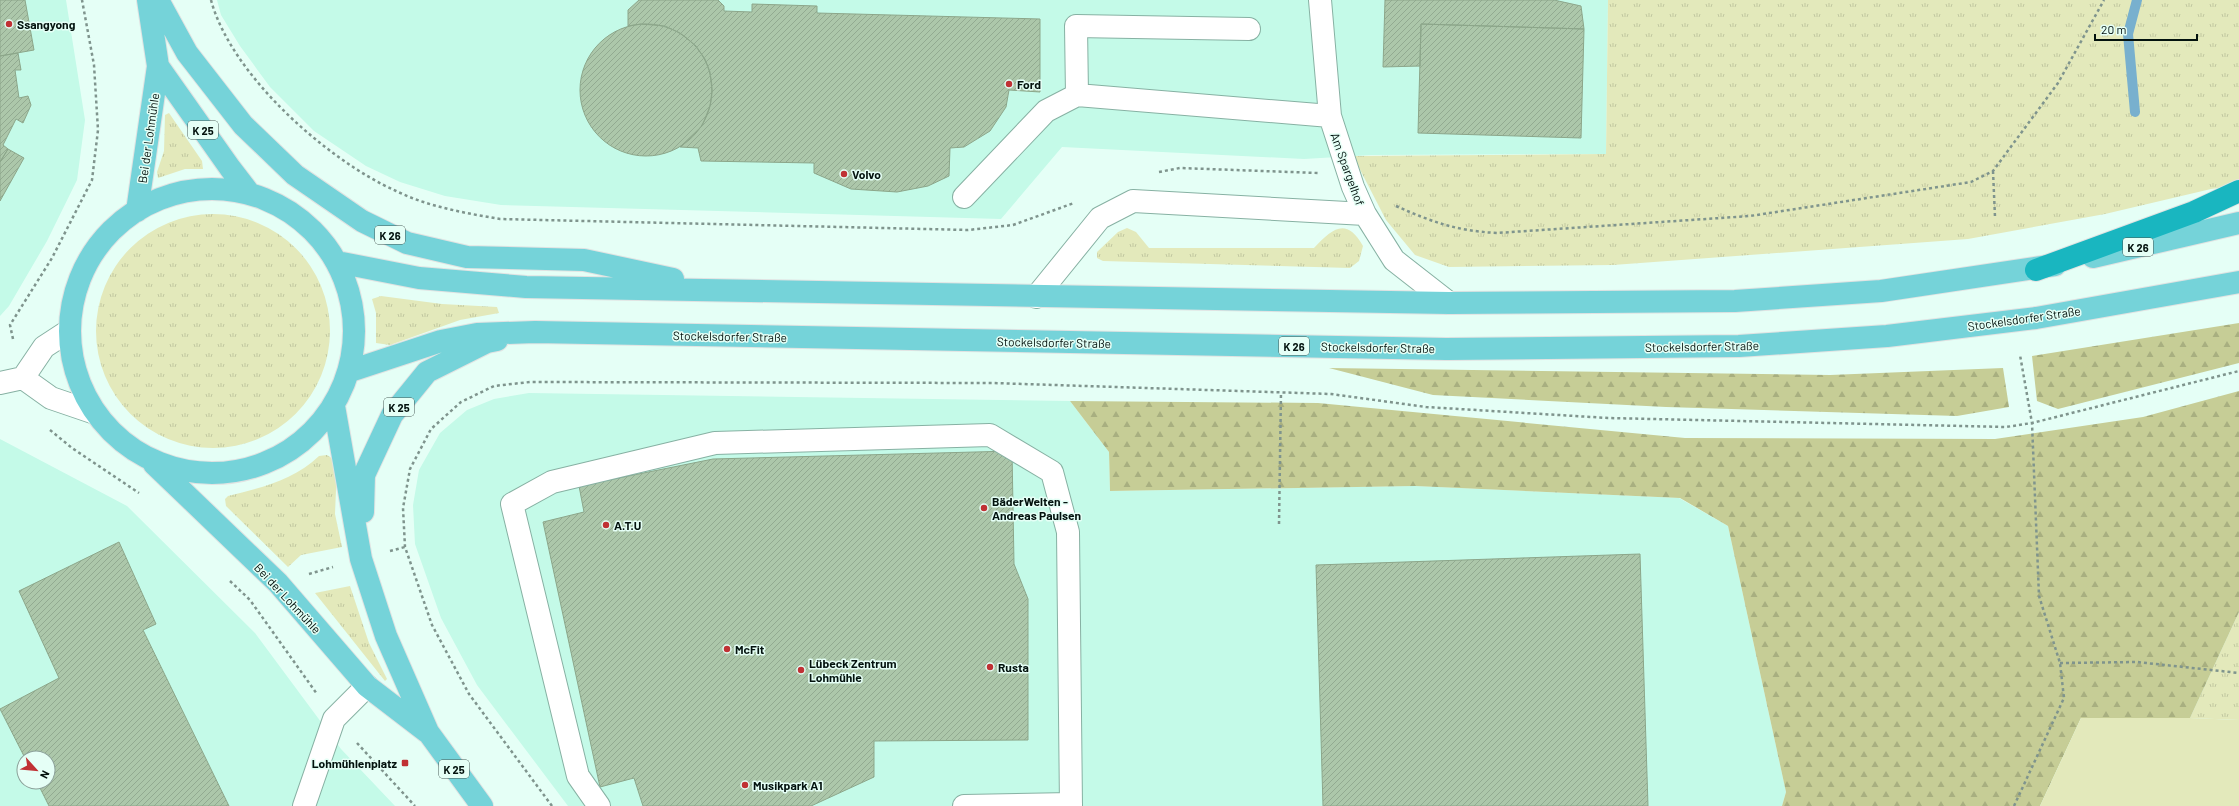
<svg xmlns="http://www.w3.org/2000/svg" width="2239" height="806" font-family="Barlow,sans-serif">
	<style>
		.built { fill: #c4fae8; fill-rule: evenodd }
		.grass { fill: url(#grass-tufts) }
		.forest { fill: url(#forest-firs) }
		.garden { fill: #e3e9bb }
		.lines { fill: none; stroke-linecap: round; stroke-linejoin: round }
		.stream { stroke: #78b0ce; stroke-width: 10 }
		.building { fill: url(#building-hatch); stroke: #8ca68a }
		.minor-casing { stroke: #87b1a3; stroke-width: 24 }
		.major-casing { stroke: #e1e3e2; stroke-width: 24 }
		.highway-casing { stroke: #e1e3e2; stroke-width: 24 }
		.path { stroke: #7f948d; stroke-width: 2.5; stroke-dasharray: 3 3; stroke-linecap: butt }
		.minor { stroke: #fff; stroke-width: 22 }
		.major { stroke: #75d3d9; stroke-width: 22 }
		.highway { stroke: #19b6c0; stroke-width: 22 }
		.poi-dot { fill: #c03134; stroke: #e5fff6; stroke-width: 1.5 }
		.labels { text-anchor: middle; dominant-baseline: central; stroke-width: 3; stroke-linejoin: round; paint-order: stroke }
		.shield { fill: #e5fff6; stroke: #475954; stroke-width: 1 }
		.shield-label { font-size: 11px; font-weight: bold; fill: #03120e }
		.poi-label { font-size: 12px; font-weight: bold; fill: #03120e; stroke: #e5fff6; text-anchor: start }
		.street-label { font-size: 12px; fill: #03120e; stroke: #e5fff6 }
	</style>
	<defs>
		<pattern id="grass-tufts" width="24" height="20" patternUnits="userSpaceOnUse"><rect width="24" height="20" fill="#e3e9bb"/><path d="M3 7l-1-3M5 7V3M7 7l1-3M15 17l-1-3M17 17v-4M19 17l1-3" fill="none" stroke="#c1c7a0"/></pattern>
		<pattern id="forest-firs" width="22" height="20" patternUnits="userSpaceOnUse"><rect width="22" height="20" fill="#c6cd96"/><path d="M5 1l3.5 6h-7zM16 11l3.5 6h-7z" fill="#a8af80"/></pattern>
		<pattern id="building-hatch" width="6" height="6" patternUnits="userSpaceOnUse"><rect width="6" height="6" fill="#acc7aa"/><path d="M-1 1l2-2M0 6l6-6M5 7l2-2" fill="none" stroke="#92aa91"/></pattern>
	</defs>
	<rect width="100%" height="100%" fill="#e5fff6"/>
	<path class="built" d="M 0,0 L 66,0 L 85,120 L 77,180 L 47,241 L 9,306 L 0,316 Z
		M 217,0 L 1608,0 L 1606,154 L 1371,155 L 1304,159 L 1062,147 L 1001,219 L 501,205 L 445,196 L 400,182 L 366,166 L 314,131 L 270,87 L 240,46 L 221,15 Z
		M 529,393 L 1070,401 L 1109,452 L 1110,491 L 1415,486 L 1679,498 L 1728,526 L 1786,792 L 1782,806 L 568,806 L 477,685 L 441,618 L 415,544 L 413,505 L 419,470 L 440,433 L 467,410 L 494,399 Z
		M 0,439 L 127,506 L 255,633 L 341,749 L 395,806 L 0,806 ZM 24,758 L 48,758 L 48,782 L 24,782 Z"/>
	<path class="grass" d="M 1608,0 L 2239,0 L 2239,185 L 2211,189 L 2105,214 L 1968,239 L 1613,265 L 1449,267 L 1415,255 L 1386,220 L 1353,156 L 1606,154 Z
		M 169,113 L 202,161 L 203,169 L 185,169 L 158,178 L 157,172 L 164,151 L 165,115 Z
		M96 331a117 117 0 1 1 234 0a117 117 0 1 1-234 0Z
		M 1127,228 L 1136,232 L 1149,248 L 1314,248 C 1332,229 1346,216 1363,246 L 1359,261 L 1350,268 L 1103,261 L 1097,258 L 1097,252 L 1118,232 Z
		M 381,296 L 442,304 L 497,307 L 499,313 L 460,320 L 390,345 L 376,343 L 376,313 L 372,299 Z
		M 327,455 L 333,459 L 337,466 L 335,514 L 342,547 L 301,555 L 288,567 L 226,506 L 225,499 L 228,496 C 261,488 294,480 319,456 Z
		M 350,586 L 369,643 L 387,679 L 385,681 L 315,593 Z
		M 2239,612 L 2239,720 L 2190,718 Z"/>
	<path class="forest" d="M 2239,323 L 2239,363 L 2058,409 L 2037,401 L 2032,356 Z
		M 1329,368 L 1830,375 L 2003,368 L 2009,407 L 1957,416 L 1666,407 L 1433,395 Z
		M 2239,391 L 2239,612 L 2190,718 L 2081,718 L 2040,806 L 1782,806 L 1786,792 L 1728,526 L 1680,498 L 1415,486 L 1110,491 L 1109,452 L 1070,401 L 1318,403 L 1685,438 L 1995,439 L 2143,417 Z"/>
	<path class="garden" d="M 2081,718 L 2190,718 L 2239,720 L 2239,806 L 2040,806 Z"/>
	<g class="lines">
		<path class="stream" d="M 2135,112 L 2128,34 L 2137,0"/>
	</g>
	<path class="building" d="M 0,0 L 25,0 L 34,50 L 0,56 Z
		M 639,0 L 718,0 L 724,6 L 724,11 L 752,12 L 752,4 L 817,6 L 817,13 L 1040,19 L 1040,92 L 1009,90 L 1006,107 L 990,131 L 964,147 L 950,148 L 949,176 L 928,186 L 897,192 L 851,189 L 814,173 L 814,163 L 701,161 L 698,148 L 680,147 L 702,126 L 710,106 L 712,91 L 710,72 L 705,59 L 696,46 L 680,33 L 665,26 L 641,24 L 628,26 L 628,10 Z
		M 1385,0 L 1554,0 L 1581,6 L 1584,29 L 1421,24 L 1420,66 L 1383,67 Z
		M 1421,24 L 1584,29 L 1581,138 L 1418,133 Z
		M580 90a66 66 0 1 1 132 0a66 66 0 1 1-132 0Z
		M 18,53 L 21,70 L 15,70 L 19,98 L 28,96 L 31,105 L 23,123 L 16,119 L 3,145 L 8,149 L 0,162 L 0,56 Z
		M 8,149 L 24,158 L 0,201 L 0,162 Z
		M 1012,451 L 1014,564 L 1028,599 L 1028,740 L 874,741 L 874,777 L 811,806 L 643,806 L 634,778 L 600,787 L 543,522 L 584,512 L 579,486 L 713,459 Z
		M 119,542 L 156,624 L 143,630 L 229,806 L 49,806 L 37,782 L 48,782 L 48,758 L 25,758 L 0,709 L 59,678 L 19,591 Z
		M 1640,554 L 1648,806 L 1323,806 L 1316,565 Z"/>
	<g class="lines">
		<defs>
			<path id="minor" d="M 1320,0 L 1330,116 L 1353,187 L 1365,214 L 1394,260 L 1449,303
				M 1077,95 L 1076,26 L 1249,29
				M 964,197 L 1046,111 L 1077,95 L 1330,116
				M 1036,297 L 1100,218 L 1133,201 L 1365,214
				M 23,378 L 51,398 L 95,413
				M 0,383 L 23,378 L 44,347 L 70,330
				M 304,806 L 334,719 L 367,686
				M 599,806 L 578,776 L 512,504 L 552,482 L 715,443 L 990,435 L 1052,472 L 1068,532 L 1071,806
				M 964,806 L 1071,804"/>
			<path id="major" d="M 158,0 L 187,53 L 243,125 L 295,175 L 362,221 L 407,243 L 467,257 L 584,260 L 673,279
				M 158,66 L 230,168 L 250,194
				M70 331a142 142 0 1 1 284 0a142 142 0 1 1-284 0Z
				M 137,211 L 158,66 L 148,0
				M 2093,257 L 2239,223
				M 337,262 L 419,278 L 526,287 L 1449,303 L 1735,301 L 1881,291 L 2055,265
				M 350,371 L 441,341 L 477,334 L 535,332 L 1446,349 L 1739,346 L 1887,336 L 2036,318 L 2239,282
				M 334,406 L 361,559 L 386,636 L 428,732 L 482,806
				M 154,464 L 278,583 L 367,686 L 427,732
				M 363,512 L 364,475 L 392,415 L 427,372 L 487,342 L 497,340"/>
			<path id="highway" d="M 2036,270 L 2194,212 L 2239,191"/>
		</defs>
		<use href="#minor" class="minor-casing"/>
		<use href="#major" class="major-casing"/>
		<use href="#highway" class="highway-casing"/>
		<path class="path" d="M 211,0 C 231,75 327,160 396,191 C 429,207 465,213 500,219 L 968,230 L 1013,225 L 1074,203
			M 1993,171 L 1995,217
			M 1159,172 L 1180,168 L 1318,173
			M 1396,206 C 1432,222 1457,231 1497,233 L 1750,216 L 1971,182 L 1993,171 L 2058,83 L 2104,0
			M 13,339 L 10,325 L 52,258 L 92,180 L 98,130 L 94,65 L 82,0
			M 50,430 L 72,448 L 139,493
			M 1279,524 L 1281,392
			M 390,551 L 405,547
			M 309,574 L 333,567
			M 230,581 L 250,600 L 317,694
			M 2060,663 L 2137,662 L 2239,673
			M 357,743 L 415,806
			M 552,806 L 469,694 L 432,625 L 405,547 L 403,508 L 410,469 L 431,429 L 461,402 L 494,386 L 530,382 L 993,383 L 1331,394 L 1426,407 L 1608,418 L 2006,427 L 2032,423 L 2239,371
			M 2014,806 L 2064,698 L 2060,663 L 2039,596 L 2032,423 L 2020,355"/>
		<use href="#minor" class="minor"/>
		<use href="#major" class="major"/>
		<use href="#highway" class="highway"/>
	</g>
	<g class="poi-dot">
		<circle cx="9" cy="24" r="4"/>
		<circle cx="1009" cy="84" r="4"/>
		<circle cx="844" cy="174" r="4"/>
		<circle cx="984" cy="508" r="4"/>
		<circle cx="606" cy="525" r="4"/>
		<circle cx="727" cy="649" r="4"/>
		<circle cx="990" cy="667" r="4"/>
		<circle cx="801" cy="670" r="4"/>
		<rect x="401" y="759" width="8" height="8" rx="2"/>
		<circle cx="745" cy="785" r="4"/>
	</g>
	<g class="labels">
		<g class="shield">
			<rect x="188" y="121" width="30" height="18" rx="3"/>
			<rect x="375" y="226" width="30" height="18" rx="3"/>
			<rect x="2123" y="238" width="30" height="18" rx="3"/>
			<rect x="1279" y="337" width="30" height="18" rx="3"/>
			<rect x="384" y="398" width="30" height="18" rx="3"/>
			<rect x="439" y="760" width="30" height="18" rx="3"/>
		</g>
		<g class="shield-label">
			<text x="203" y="130">K 25</text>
			<text x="390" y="235">K 26</text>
			<text x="2138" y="247">K 26</text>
			<text x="1294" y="346">K 26</text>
			<text x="399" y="407">K 25</text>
			<text x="454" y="769">K 25</text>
		</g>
		<g class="poi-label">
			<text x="17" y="24">Ssangyong</text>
			<text x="1017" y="84">Ford</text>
			<text x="852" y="174">Volvo</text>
			<text x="992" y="501">BäderWelten -<tspan x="992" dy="14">Andreas Paulsen</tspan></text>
			<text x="614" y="525">A.T.U</text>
			<text x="735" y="649">McFit</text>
			<text x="809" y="663">Lübeck Zentrum<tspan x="809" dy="14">Lohmühle</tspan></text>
			<text x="998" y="667">Rusta</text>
			<text x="397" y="763" text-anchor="end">Lohmühlenplatz</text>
			<text x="753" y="785">Musikpark A1</text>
		</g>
		<g class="street-label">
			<text transform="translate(148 138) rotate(-82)">Bei der Lohmühle</text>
			<text transform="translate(1348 169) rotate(70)">Am Spargelhof</text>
			<text transform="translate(2024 318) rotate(-8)">Stockelsdorfer Straße</text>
			<text transform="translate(730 336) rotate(1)">Stockelsdorfer Straße</text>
			<text transform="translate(1054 342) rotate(1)">Stockelsdorfer Straße</text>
			<text transform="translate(1702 346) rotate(-1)">Stockelsdorfer Straße</text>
			<text transform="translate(1378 347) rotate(1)">Stockelsdorfer Straße</text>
			<text transform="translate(288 598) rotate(47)">Bei der Lohmühle</text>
		</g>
	</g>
	<g transform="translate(36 770) rotate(117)"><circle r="19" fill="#e5fff6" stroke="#8ba099"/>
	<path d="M0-3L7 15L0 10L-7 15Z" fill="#c03134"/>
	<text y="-6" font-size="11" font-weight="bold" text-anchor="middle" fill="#03120e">N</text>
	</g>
	<path d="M2095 34v6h102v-6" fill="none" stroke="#03120e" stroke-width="2"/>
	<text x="2101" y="34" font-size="12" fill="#03120e" stroke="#e5fff6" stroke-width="3" paint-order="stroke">20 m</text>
</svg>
